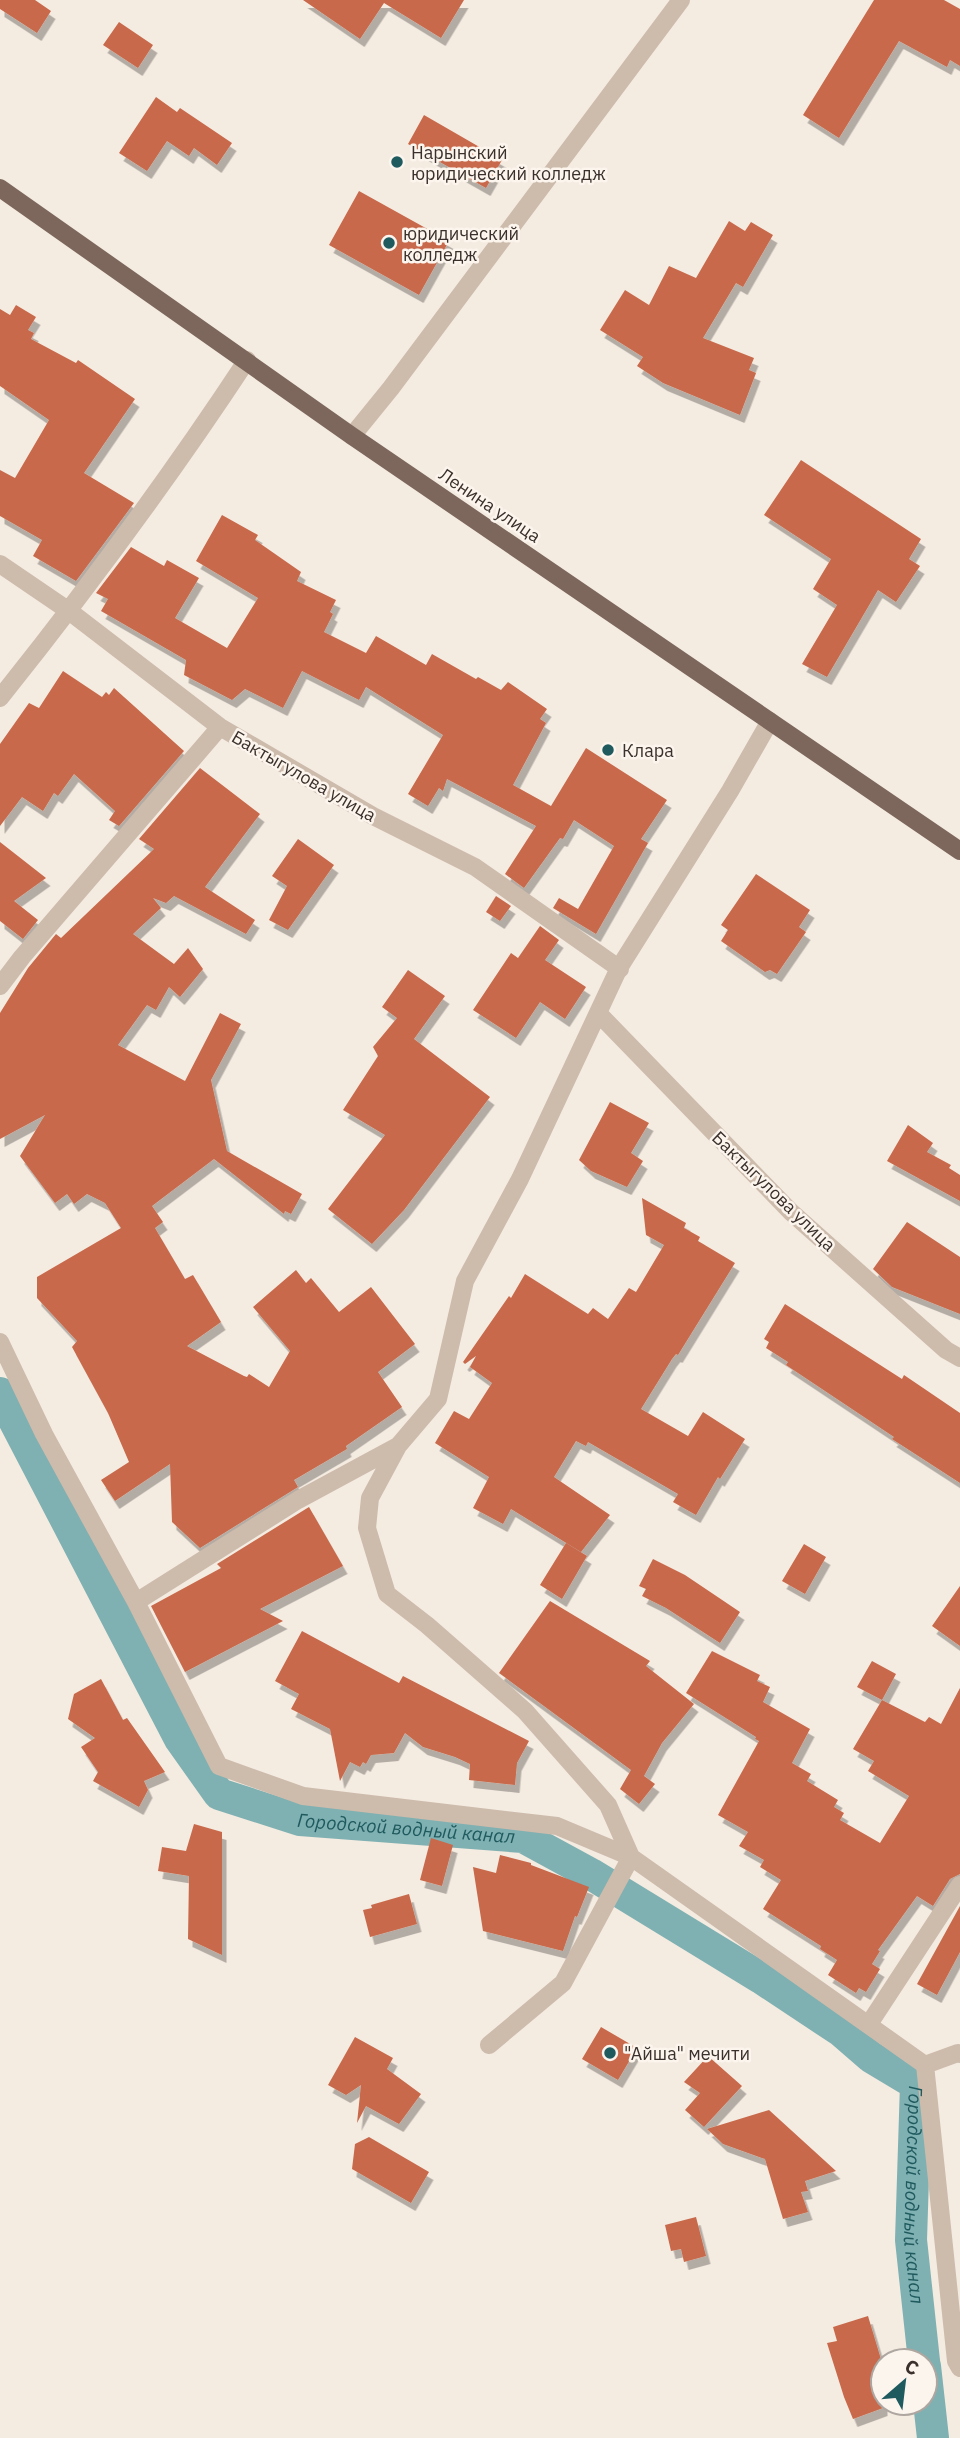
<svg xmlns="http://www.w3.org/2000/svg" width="960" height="2438" font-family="'IBM Plex Sans',sans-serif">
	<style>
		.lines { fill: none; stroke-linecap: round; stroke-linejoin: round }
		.canal { stroke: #7fb0b2; stroke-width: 32 }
		.building { fill: #c8694b; filter: url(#shadow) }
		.street { stroke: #cdbbac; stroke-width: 18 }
		.primary { stroke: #7d675c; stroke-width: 18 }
		.poi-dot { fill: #1f5a5e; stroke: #fbf5ee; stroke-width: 2.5 }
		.labels { text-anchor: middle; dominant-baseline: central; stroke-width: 5; stroke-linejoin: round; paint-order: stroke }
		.poi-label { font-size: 18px; fill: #3b302b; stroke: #fbf5ee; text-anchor: start }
		.street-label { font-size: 18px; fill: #3b302b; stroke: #fbf5ee }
		.water-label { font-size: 19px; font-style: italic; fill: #1f5a5e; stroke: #fbf5ee }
	</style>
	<defs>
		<filter id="shadow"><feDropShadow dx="4.5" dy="8" stdDeviation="0" flood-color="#0004"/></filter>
	</defs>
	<rect width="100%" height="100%" fill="#f4ebe1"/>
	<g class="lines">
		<g class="canal">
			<path id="s1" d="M 0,1393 L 180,1739 L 219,1794 L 300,1820 L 523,1837 L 591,1874 L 761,1978 L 841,2031 L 871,2057 L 916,2084 L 911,2240 L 924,2361"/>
			<path d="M 925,2366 L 933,2438"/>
		</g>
	</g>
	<path class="building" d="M 0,0 L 35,0 L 51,11 L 37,33 L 0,9 Z
		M 303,0 L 464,0 L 441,38 L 384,3 L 360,39 Z
		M 874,0 L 944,0 L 960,9 L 960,66 L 950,60 L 947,67 L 899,41 L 839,138 L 803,115 Z
		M 119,22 L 153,45 L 138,68 L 103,45 Z
		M 156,97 L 177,112 L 180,108 L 232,143 L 217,165 L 194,148 L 189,156 L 167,141 L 147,171 L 119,153 Z
		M 424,115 L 502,160 L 486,188 L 408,144 Z
		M 359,191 L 449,241 L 419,295 L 329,245 Z
		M 729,221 L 745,231 L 751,222 L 773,235 L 743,287 L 736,283 L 703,338 L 754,358 L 749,370 L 756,373 L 740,415 L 663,383 L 637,366 L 643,357 L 600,330 L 625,290 L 649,305 L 669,266 L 696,278 Z
		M 16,305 L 36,317 L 28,330 L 34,333 L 31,339 L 76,363 L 78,360 L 135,399 L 84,473 L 134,503 L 76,581 L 33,556 L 42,540 L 0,516 L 0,470 L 15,478 L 49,420 L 0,386 L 0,309 L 10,315 Z
		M 801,460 L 921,539 L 909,559 L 920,566 L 896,602 L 878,590 L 827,677 L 802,664 L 837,605 L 813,589 L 831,559 L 764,515 Z
		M 222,515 L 258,535 L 255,540 L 301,572 L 297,581 L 336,600 L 330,612 L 333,614 L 324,632 L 366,653 L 376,636 L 426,665 L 432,654 L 476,679 L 478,677 L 501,690 L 508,682 L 547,709 L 540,719 L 546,723 L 513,785 L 551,806 L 586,748 L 667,800 L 641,839 L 648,843 L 596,934 L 553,908 L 559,898 L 578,909 L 614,846 L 574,820 L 563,839 L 560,838 L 524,888 L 505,874 L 536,826 L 447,779 L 443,791 L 439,788 L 428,806 L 408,794 L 443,735 L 366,687 L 359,700 L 302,671 L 283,708 L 245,689 L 232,700 L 184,675 L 186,660 L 101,611 L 108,599 L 96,593 L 131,547 L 164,566 L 167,560 L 199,578 L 175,618 L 227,648 L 258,598 L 196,561 Z
		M 63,671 L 102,697 L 106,692 L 109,695 L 114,688 L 184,751 L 119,826 L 109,820 L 115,811 L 74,774 L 58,796 L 54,793 L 43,811 L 22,797 L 0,826 L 0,744 L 29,703 L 39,708 Z
		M 200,768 L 260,814 L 205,887 L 255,920 L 246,934 L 174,896 L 166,903 L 153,898 L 161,908 L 133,934 L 174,964 L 188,948 L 203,969 L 180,997 L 169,987 L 156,1010 L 147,1005 L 118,1045 L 185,1081 L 220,1013 L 241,1024 L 211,1080 L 227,1151 L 302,1194 L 291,1214 L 285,1211 L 284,1214 L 214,1159 L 152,1206 L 163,1222 L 155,1228 L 185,1279 L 193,1275 L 221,1322 L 187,1346 L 244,1376 L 247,1377 L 249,1374 L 269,1387 L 290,1351 L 253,1307 L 296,1270 L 306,1283 L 311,1278 L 339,1312 L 371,1287 L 415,1344 L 378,1372 L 402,1407 L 346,1446 L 347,1449 L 294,1480 L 298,1487 L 200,1548 L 172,1522 L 170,1464 L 115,1501 L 101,1480 L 129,1462 L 108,1413 L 72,1347 L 77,1341 L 37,1298 L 37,1277 L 121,1228 L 105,1203 L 87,1194 L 74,1204 L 67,1194 L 55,1203 L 20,1156 L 45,1115 L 0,1139 L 0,1013 L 28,968 L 56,934 L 61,938 L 154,849 L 139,839 Z
		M 298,839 L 334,865 L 288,930 L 269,920 L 287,886 L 272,876 Z
		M 0,842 L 46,878 L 14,901 L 38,920 L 23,939 L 0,921 Z
		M 756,874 L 810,910 L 799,927 L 806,932 L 777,974 L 770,970 L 765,972 L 721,941 L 728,930 L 721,925 Z
		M 496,896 L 511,906 L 500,921 L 486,912 Z
		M 540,926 L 559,940 L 545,960 L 586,987 L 565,1019 L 540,1002 L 516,1038 L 473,1010 L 511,953 L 518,958 Z
		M 408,970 L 445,996 L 414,1039 L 490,1097 L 404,1210 L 372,1244 L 328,1209 L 385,1135 L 343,1110 L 378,1056 L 373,1047 L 397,1018 L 382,1007 Z
		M 610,1102 L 649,1123 L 631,1153 L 643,1161 L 627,1187 L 591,1171 L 579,1160 Z
		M 908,1125 L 933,1143 L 927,1152 L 951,1165 L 949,1168 L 960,1175 L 960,1201 L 887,1161 Z
		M 642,1198 L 686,1223 L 684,1228 L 700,1237 L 698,1241 L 735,1263 L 678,1355 L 676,1354 L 672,1359 L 641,1409 L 688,1436 L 703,1412 L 745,1439 L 720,1479 L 718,1477 L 696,1515 L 673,1502 L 678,1494 L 588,1442 L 586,1446 L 576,1441 L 554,1477 L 610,1515 L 581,1552 L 511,1509 L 503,1524 L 473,1508 L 489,1477 L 435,1443 L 454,1411 L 469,1419 L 492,1383 L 470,1367 L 476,1356 L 465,1364 L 463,1362 L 509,1296 L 511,1298 L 525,1274 L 588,1314 L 593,1308 L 608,1319 L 629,1288 L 636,1292 L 664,1245 L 646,1235 Z
		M 907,1222 L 960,1257 L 960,1314 L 892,1287 L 873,1269 Z
		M 785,1304 L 902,1379 L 904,1375 L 960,1413 L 960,1483 L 892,1439 L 894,1437 L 786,1365 L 788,1362 L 766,1348 L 769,1342 L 764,1339 Z
		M 309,1507 L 343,1566 L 260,1609 L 283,1621 L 185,1672 L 151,1606 L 221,1568 L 217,1564 Z
		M 566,1543 L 587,1556 L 562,1599 L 540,1585 Z
		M 804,1544 L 826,1557 L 805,1594 L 782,1581 Z
		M 653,1559 L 685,1575 L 740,1612 L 720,1643 L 666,1608 L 642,1596 L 646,1589 L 639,1586 Z
		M 960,1586 L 960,1646 L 932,1626 Z
		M 550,1601 L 650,1661 L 646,1666 L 694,1704 L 662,1743 L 644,1776 L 655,1784 L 639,1804 L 620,1789 L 631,1770 L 499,1673 Z
		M 302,1631 L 399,1683 L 403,1676 L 529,1741 L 517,1763 L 515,1785 L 469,1780 L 470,1764 L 455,1757 L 423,1747 L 405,1733 L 394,1753 L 371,1755 L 366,1764 L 363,1762 L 360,1767 L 350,1762 L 340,1781 L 330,1729 L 291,1709 L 299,1694 L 275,1681 Z
		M 712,1651 L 760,1675 L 757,1681 L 770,1687 L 763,1702 L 810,1729 L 792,1763 L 811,1774 L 807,1781 L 838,1800 L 834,1807 L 844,1813 L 840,1820 L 880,1843 L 909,1796 L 868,1771 L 874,1761 L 853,1749 L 882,1700 L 925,1722 L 929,1717 L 941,1724 L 960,1688 L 960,1874 L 950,1879 L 933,1906 L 917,1896 L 878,1950 L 880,1951 L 872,1964 L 880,1969 L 866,1992 L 859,1988 L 856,1993 L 828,1975 L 837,1960 L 820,1949 L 821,1946 L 763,1909 L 781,1880 L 760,1867 L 764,1860 L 739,1846 L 748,1832 L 718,1815 L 759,1741 L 755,1739 L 756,1737 L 686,1693 Z
		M 872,1661 L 896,1674 L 882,1700 L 857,1687 Z
		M 101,1679 L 123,1720 L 127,1718 L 165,1772 L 144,1781 L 148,1790 L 139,1807 L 93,1781 L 98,1772 L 81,1747 L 95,1738 L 68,1719 L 74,1694 Z
		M 194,1824 L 222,1832 L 222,1955 L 188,1939 L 189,1876 L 158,1871 L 162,1847 L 186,1851 Z
		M 431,1838 L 453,1845 L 442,1886 L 420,1880 Z
		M 500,1855 L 531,1863 L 531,1865 L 589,1887 L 577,1917 L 575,1916 L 563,1951 L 483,1931 L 473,1867 L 496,1873 Z
		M 409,1894 L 417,1924 L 370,1937 L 363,1910 L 372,1908 L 371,1905 Z
		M 960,1906 L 960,1952 L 937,1995 L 917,1984 Z
		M 601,2027 L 637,2048 L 618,2080 L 582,2059 Z
		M 355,2037 L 393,2058 L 387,2069 L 421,2094 L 399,2124 L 366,2106 L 357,2123 L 361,2085 L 346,2095 L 328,2085 Z
		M 708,2056 L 742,2086 L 704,2127 L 685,2110 L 700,2093 L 684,2082 Z
		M 769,2110 L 836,2171 L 805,2181 L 808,2191 L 801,2192 L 808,2212 L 783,2219 L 765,2159 L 723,2144 L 707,2129 Z
		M 369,2137 L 429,2172 L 411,2203 L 352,2169 L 355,2144 Z
		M 696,2217 L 706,2256 L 684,2262 L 681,2249 L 671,2251 L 665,2225 Z
		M 868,2316 L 883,2366 L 883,2408 L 853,2419 L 844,2397 L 827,2343 L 837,2341 L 833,2327 Z"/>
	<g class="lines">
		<path class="street" d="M 352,436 L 391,388 L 681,0
			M 0,564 L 69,611 L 220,727 L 373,816 L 475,867 L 620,969
			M 0,698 C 87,589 170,477 247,360
			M 0,986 L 22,957 L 220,727
			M 598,1013 L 791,1212 L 946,1350 L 960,1358
			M 0,1342 L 44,1434 L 136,1602 L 219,1766 L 303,1796 L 557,1826 L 631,1857 L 925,2065 L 956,2361 L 960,2368
			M 398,1446 L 370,1498 L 367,1528 L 387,1594 L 427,1625 L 525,1711 L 608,1805 L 631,1857 L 563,1983 L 489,2045
			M 136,1602 L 298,1500 L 398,1446 L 438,1399 L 465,1281 L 520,1179 L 619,968 L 730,791 L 770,721
			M 869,2024 L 960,1885
			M 925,2065 L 958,2053 L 960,2054"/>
		<path class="primary" d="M 0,188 L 352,436 L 960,851"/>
	</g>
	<g class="poi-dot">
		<circle cx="397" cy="162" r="7"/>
		<circle cx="389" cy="243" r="7"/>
		<circle cx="608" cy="750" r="7"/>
		<circle cx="610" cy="2053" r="7"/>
	</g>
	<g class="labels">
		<g class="poi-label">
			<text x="411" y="152">Нарынский<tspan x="411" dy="21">юридический колледж</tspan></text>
			<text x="403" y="233">юридический<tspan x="403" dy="21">колледж</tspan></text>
			<text x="622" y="750">Клара</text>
			<text x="624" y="2053">"Айша" мечити</text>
		</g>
		<g class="street-label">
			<text transform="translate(490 505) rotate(34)">Ленина улица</text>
			<text transform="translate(304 776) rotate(30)">Бактыгулова улица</text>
			<text transform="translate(774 1191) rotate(44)">Бактыгулова улица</text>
		</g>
		<g class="water-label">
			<text stroke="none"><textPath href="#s1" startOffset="649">Городской водный канал</textPath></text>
			<text stroke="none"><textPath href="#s1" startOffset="1342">Городской водный канал</textPath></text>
		</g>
	</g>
	<g transform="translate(904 2382) rotate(28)"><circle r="33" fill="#fbf5ee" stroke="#aea6a0" stroke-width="2"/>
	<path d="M0-5L12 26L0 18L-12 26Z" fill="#1f5a5e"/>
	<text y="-10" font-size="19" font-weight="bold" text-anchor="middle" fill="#3b302b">С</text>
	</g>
</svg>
